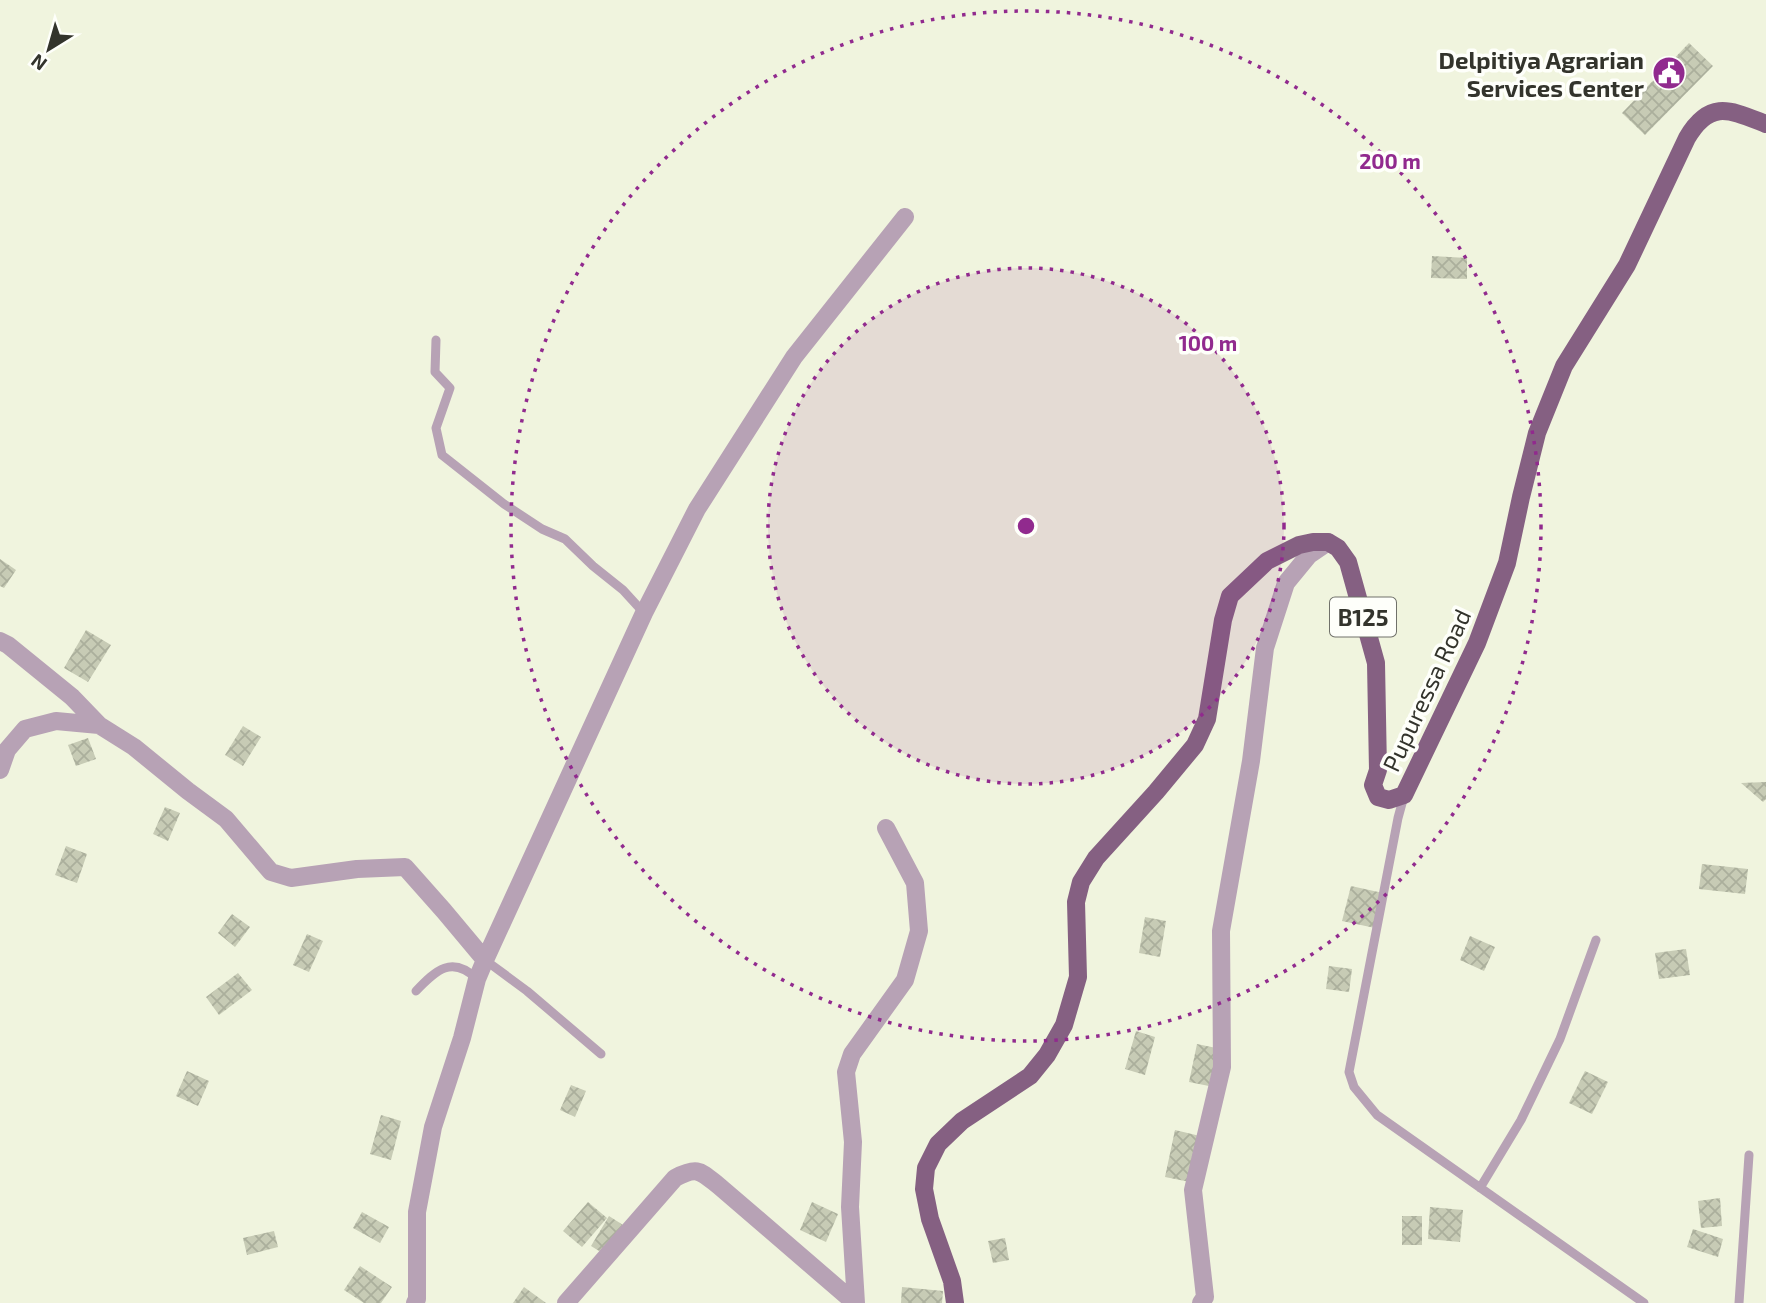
<svg xmlns="http://www.w3.org/2000/svg" width="1766" height="1303" font-family="'Exo 2',sans-serif">
	<style>
		.building { fill: url(#building-cross-hatch) }
		.lines { fill: none; stroke-linecap: round; stroke-linejoin: round }
		.lane { stroke: #b7a2b5; stroke-width: 9 }
		.street { stroke: #b7a2b5; stroke-width: 18 }
		.primary { stroke: #856082; stroke-width: 18 }
		.ring { fill: none; stroke: #912a8e; stroke-width: 3.5; stroke-dasharray: 3.5 7 }
		.labels { text-anchor: middle; dominant-baseline: central; stroke-width: 7; stroke-linejoin: round; paint-order: stroke }
		.shield { fill: #fefffa; stroke: #70716a; stroke-width: 2 }
		.shield-label { font-size: 23px; font-weight: bold; fill: #33342c }
		.poi-label { font-size: 24px; font-weight: bold; fill: #33342c; stroke: #fefffa; text-anchor: end }
		.street-label { font-size: 24px; fill: #33342c; stroke: #fefffa }
		.centre { fill: #912a8e; stroke: #fefffa; stroke-width: 3.5 }
		.ring-label { font-size: 21px; text-anchor: middle; font-weight: bold; fill: #912a8e; stroke: #fefffa; stroke-width: 7; stroke-linejoin: round; paint-order: stroke }
	</style>
	<defs>
		<pattern id="building-cross-hatch" width="8" height="8" patternUnits="userSpaceOnUse" patternTransform="scale(1.75)"><rect width="8" height="8" fill="#c7cbb5"/><path d="M0 0l8 8M0 8l8-8" fill="none" stroke="#abaf9c"/></pattern>
	</defs>
	<rect width="100%" height="100%" fill="#f0f4de"/>
	<path class="building" d="M 1689,43 L 1713,66 L 1645,135 L 1622,113 Z
		M 1432,256 L 1467,258 L 1467,279 L 1431,278 Z
		M 0,559 L 16,570 L 4,588 L 0,586 Z
		M 86,630 L 111,645 L 88,682 L 64,668 Z
		M 243,726 L 261,737 L 243,766 L 225,755 Z
		M 88,738 L 96,759 L 76,766 L 68,745 Z
		M 1766,782 L 1766,799 L 1763,802 L 1741,783 Z
		M 165,807 L 180,813 L 168,841 L 153,834 Z
		M 66,846 L 87,854 L 77,883 L 55,875 Z
		M 1702,864 L 1748,869 L 1745,894 L 1699,889 Z
		M 1351,886 L 1383,893 L 1375,928 L 1342,921 Z
		M 232,914 L 250,927 L 235,947 L 218,933 Z
		M 1145,917 L 1166,921 L 1160,957 L 1139,953 Z
		M 307,934 L 323,941 L 309,972 L 293,965 Z
		M 1470,936 L 1495,947 L 1484,971 L 1460,960 Z
		M 1686,949 L 1690,975 L 1659,979 L 1655,953 Z
		M 1329,966 L 1352,969 L 1349,992 L 1326,989 Z
		M 238,973 L 252,990 L 219,1015 L 206,997 Z
		M 1136,1031 L 1155,1037 L 1145,1075 L 1125,1069 Z
		M 1197,1044 L 1221,1049 L 1214,1087 L 1189,1082 Z
		M 187,1071 L 209,1081 L 198,1106 L 176,1096 Z
		M 1585,1071 L 1608,1082 L 1592,1114 L 1569,1103 Z
		M 571,1085 L 586,1091 L 575,1117 L 560,1110 Z
		M 381,1115 L 401,1121 L 391,1160 L 370,1154 Z
		M 1175,1130 L 1200,1136 L 1190,1182 L 1165,1177 Z
		M 1720,1198 L 1722,1226 L 1701,1228 L 1698,1201 Z
		M 588,1202 L 607,1218 L 582,1247 L 563,1231 Z
		M 812,1202 L 838,1214 L 826,1242 L 800,1230 Z
		M 1430,1207 L 1463,1210 L 1460,1242 L 1428,1239 Z
		M 362,1212 L 389,1227 L 380,1243 L 353,1228 Z
		M 609,1216 L 623,1225 L 604,1254 L 591,1246 Z
		M 1402,1216 L 1422,1216 L 1422,1245 L 1402,1245 Z
		M 1693,1229 L 1723,1239 L 1718,1257 L 1687,1247 Z
		M 274,1231 L 278,1247 L 247,1255 L 243,1238 Z
		M 1005,1238 L 1009,1260 L 993,1263 L 988,1241 Z
		M 360,1266 L 392,1287 L 381,1303 L 364,1303 L 344,1290 Z
		M 524,1287 L 546,1303 L 513,1303 Z
		M 902,1287 L 943,1291 L 942,1303 L 901,1303 Z"/>
	<g class="lines">
		<path class="lane" d="M 436,340 L 435,372 L 450,388 L 436,428 L 442,455 L 504,504 L 542,529 L 565,539 L 593,566 L 623,590 L 644,613
			M 1404,796 L 1398,818 L 1349,1072 L 1354,1087 L 1377,1115 L 1644,1303
			M 485,960 L 527,991 L 601,1054
			M 416,991 C 436,970 452,955 477,979
			M 1480,1188 L 1521,1120 L 1560,1039 L 1596,940
			M 1739,1303 L 1749,1155"/>
		<path class="street" d="M 0,641 L 8,645 L 72,697 L 99,725
			M 0,770 L 7,750 L 25,729 L 56,721 L 99,725 L 134,747 L 188,791 L 226,819 L 271,872 L 291,878 L 357,869 L 405,867 L 444,911 L 485,960 L 477,979 L 462,1038 L 433,1127 L 417,1212 L 417,1299 L 415,1303
			M 485,960 L 644,613 L 697,509 L 794,357 L 905,217
			M 566,1303 L 675,1178 C 698,1166 700,1171 719,1186 L 855,1303
			M 856,1303 L 850,1207 L 853,1142 L 846,1072 L 852,1054 L 905,980 L 919,931 L 915,883 L 886,828
			M 1201,1303 L 1205,1297 L 1193,1190 L 1222,1067 L 1221,931 L 1251,761 L 1265,648 L 1286,583 L 1309,555 L 1328,542"/>
		<path class="primary" d="M 955,1303 L 952,1281 L 930,1219 L 924,1189 L 926,1168 L 938,1144 L 962,1121 L 1030,1076 L 1047,1055 L 1064,1025 L 1078,977 L 1076,902 L 1081,882 L 1096,858 L 1156,792 L 1195,745 L 1207,719 L 1223,620 L 1230,596 L 1267,561 L 1299,545 L 1313,542 L 1328,542 L 1338,548 L 1348,562 L 1376,663 L 1378,770 L 1373,785 L 1378,797 L 1389,800 L 1404,795 L 1477,643 L 1507,563 L 1521,497 L 1537,433 L 1564,366 L 1627,265 L 1687,138 C 1710,99 1730,110 1766,124"/>
	</g>
	<circle cx="1026" cy="526" r="258" fill="#912a8e" fill-opacity=".12"/>
	<g class="ring">
		<circle cx="1026" cy="526" r="258"/>
		<circle cx="1026" cy="526" r="515"/>
	</g>
	<defs>
		<symbol id="civic-disc" viewBox="-11 -11 22 22"><circle r="9.5" fill="#912a8e" stroke="#fefffa"/><path d="M-.6-6.5H3V-4.5H.6V-3L4-1V1h2V6H-6V1h2V-1L-.6-3ZM-1.2 2.5V6h2.4V2.5Z" fill="#fff"/></symbol>
	</defs>
	<g fill-rule="evenodd">
		<use href="#civic-disc" x="1650" y="54" width="38" height="38"/>
	</g>
	<g class="labels">
		<rect class="shield" x="1330" y="597.5" width="66" height="39" rx="5"/>
		<g class="shield-label">
			<text x="1363" y="617">B125</text>
		</g>
		<g class="poi-label">
			<text x="1644" y="59">Delpitiya Agrarian<tspan x="1644" dy="28">Services Center</tspan></text>
		</g>
		<g class="street-label">
			<text transform="translate(1426 690) rotate(-65)">Pupuressa Road</text>
		</g>
	</g>
	<circle cx="1026" cy="526" r="10" class="centre"/>
	<g class="ring-label">
		<text x="1390" y="169">200 m</text>
		<text x="1208" y="351">100 m</text>
	</g>
	<g transform="translate(49 49) rotate(217)" stroke="#fefffa" stroke-width="5" paint-order="stroke">
	<path d="M0-5L12 26L0 18L-12 26Z" fill="#33342c"/>
	<text y="-10" font-size="19" font-weight="bold" text-anchor="middle" fill="#33342c">N</text>
	</g>
</svg>
